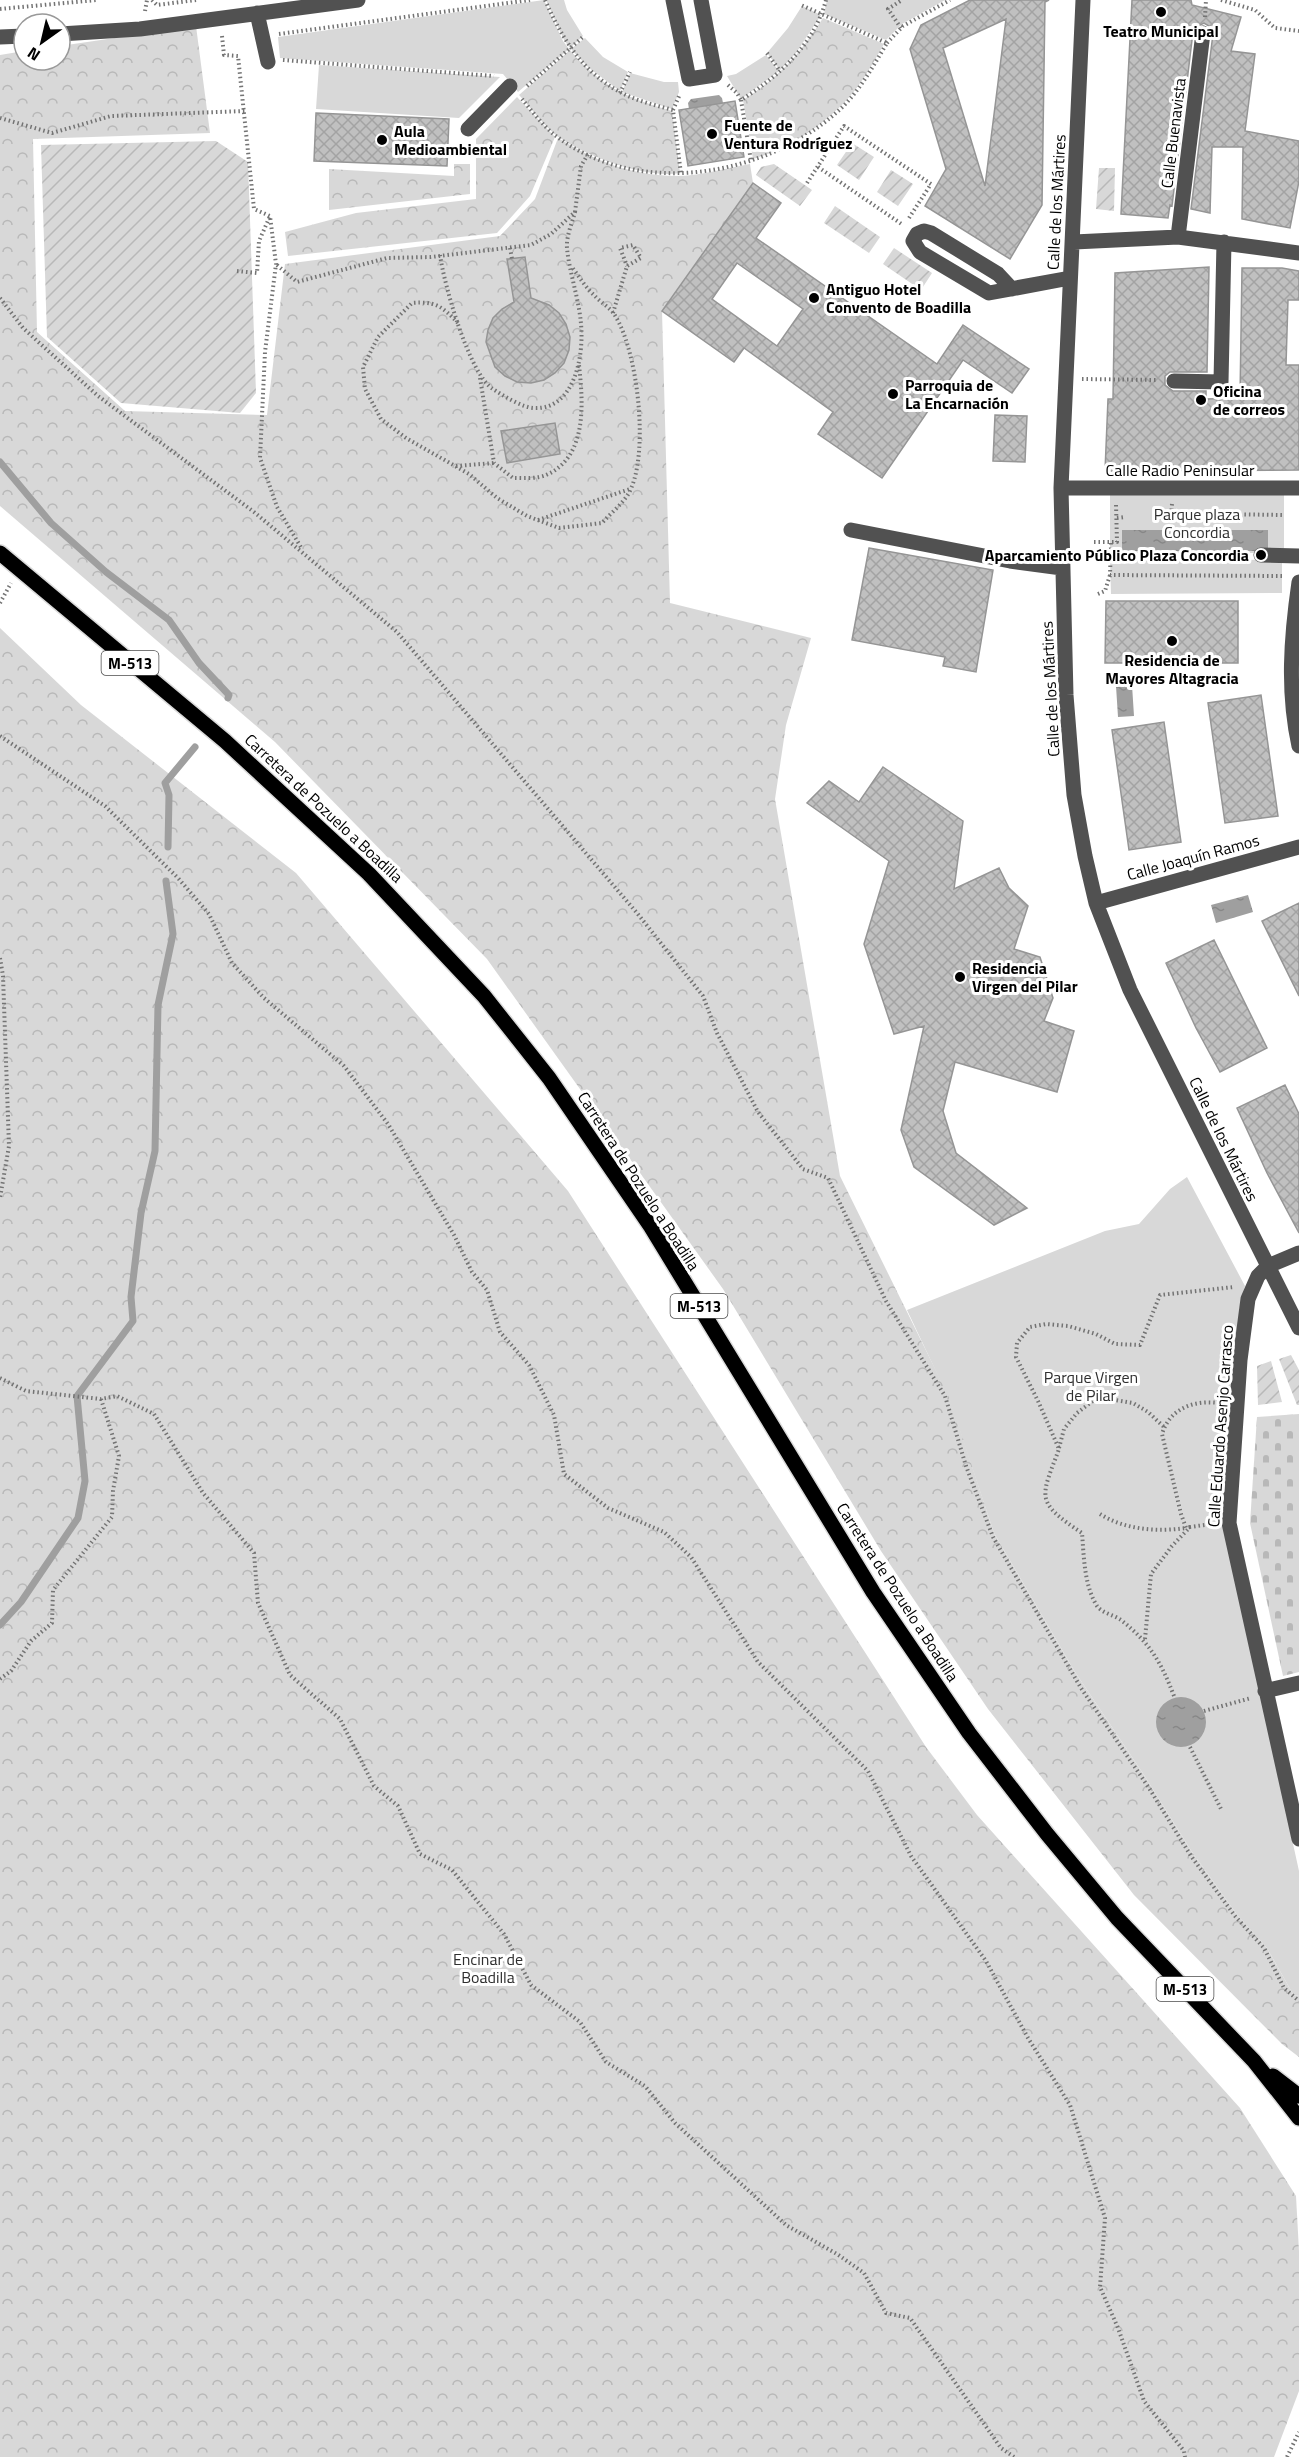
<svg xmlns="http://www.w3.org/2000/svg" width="1299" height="2457" font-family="'Titillium Web',sans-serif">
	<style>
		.green { fill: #d8d8d8 }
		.forest { fill: url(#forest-crowns) }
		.cemetery { fill: url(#cemetery-stones) }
		.garden { fill: url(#garden-furrows) }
		.water { fill: url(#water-ripples) }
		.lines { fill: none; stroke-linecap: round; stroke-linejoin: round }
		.stream { stroke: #9f9f9f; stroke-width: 7 }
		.building { fill: url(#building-cross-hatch); stroke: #959595; stroke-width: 1.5; fill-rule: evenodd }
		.major-casing { stroke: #dbdbdb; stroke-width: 18 }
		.path { stroke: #737373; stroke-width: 4; stroke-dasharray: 1.5 3; stroke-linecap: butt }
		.minor { stroke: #515151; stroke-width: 15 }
		.major { stroke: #000; stroke-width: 15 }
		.poi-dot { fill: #000; stroke: #fff; stroke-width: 2 }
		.labels { text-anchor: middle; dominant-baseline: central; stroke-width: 6; stroke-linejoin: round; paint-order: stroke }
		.shield { fill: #fff; stroke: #4c4c4c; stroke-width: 1.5 }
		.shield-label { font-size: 15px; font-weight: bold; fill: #000 }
		.poi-label { font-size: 16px; font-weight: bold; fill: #000; stroke: #fff; text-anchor: start }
		.street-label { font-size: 16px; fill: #000; stroke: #fff }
		.park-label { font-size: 16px; fill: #2f2f2f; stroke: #fff }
	</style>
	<defs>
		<pattern id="forest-crowns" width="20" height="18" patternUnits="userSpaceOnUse" patternTransform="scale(1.5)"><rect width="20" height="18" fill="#d8d8d8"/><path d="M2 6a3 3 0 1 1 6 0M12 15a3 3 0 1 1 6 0" fill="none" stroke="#b8b8b8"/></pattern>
		<pattern id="cemetery-stones" width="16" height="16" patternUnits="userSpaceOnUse" patternTransform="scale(1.5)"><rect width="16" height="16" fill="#d8d8d8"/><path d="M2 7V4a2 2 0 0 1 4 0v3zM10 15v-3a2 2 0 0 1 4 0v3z" fill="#b8b8b8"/></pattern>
		<pattern id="garden-furrows" width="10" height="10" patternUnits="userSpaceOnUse" patternTransform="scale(1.5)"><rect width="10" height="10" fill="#d8d8d8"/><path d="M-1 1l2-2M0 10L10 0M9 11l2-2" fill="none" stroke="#b8b8b8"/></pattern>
		<pattern id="water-ripples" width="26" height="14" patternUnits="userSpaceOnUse" patternTransform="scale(1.5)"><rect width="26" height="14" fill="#9f9f9f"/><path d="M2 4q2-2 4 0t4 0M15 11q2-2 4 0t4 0" fill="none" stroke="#878787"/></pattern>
		<pattern id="building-cross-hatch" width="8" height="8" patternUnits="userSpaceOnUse" patternTransform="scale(1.5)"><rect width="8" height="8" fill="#c0c0c0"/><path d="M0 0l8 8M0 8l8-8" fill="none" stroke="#a3a3a3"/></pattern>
	</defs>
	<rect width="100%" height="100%" fill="#fff"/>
	<path class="green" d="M 544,0 L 563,41 L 569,49 L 518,92 L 503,74 L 280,58 L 278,37 Z
		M 546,0 L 564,0 L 567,10 L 583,36 L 570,48 L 564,40 Z
		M 827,0 L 945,0 L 902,24 L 886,40 L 824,14 Z
		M 802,6 L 821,15 L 796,53 L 780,70 L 767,53 L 788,28 Z
		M 585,38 L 603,57 L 628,72 L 620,91 L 589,68 L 571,49 Z
		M 766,55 L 779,71 L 741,99 L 727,76 L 736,74 Z
		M 319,65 L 500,77 L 459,118 L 316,109 Z
		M 630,73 L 664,82 L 678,82 L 679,92 L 672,109 L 622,92 Z
		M 1284,493 L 1284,553 L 1110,553 L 1110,494 Z
		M 1110,558 L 1282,560 L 1282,593 L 1111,594 Z
		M 1187,1177 L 1245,1286 L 1240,1306 L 1222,1521 L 1299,1871 L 1299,1995 L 1294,1996 L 1267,1948 L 1238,1916 L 1192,1852 L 1144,1775 L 1075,1672 L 994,1533 L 950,1401 L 907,1310 L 1105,1231 L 1139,1224 L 1170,1189 Z"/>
	<path class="forest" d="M 823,18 L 884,44 C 874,61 864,80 851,95 C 826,124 790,148 753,159 L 743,100 C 781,76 799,55 823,18 Z
		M 196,26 L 210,133 L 33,139 L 37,332 L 125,411 L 267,415 L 285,264 L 500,236 L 535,199 L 558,138 C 598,162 629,175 676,176 C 700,176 727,168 750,164 L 753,183 L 662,311 L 670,603 L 811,638 L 786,725 L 775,799 L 840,1176 L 950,1399 L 994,1533 L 1075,1672 L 1144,1775 L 1192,1852 L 1238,1916 L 1267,1948 L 1294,1996 L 1299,1995 L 1299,2057 L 1282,2044 L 1134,1895 L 988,1709 L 881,1551 L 723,1289 L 487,959 L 275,742 L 0,506 L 0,55 L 24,51 L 24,60 L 60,60 L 60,46 Z
		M 570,50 C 601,87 627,98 672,111 L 680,173 C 646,179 585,156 557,136 C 543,125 531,108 519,95 Z
		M 517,97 L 555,137 L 530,196 L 497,233 L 288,256 L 285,232 L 356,213 L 476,199 L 476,139 Z
		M 454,164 L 470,164 L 470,194 L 329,210 L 329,169 L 454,176 Z
		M 0,628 L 81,705 L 296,873 L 568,1191 L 926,1747 L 977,1815 L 1240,2108 L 1296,2196 L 1299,2251 L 1299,2391 L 1274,2457 L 0,2457 Z"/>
	<path class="cemetery" d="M 1299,1414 L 1299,1672 L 1283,1676 L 1250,1523 L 1257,1417 Z"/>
	<path class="garden" d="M 216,141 L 248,162 L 256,393 L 240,413 L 121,403 L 47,337 L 41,145 Z
		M 852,143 L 874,157 L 859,180 L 837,165 Z
		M 774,164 L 812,190 L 800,206 L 756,175 L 761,167 Z
		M 1099,168 L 1115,168 L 1114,211 L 1096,209 Z
		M 891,170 L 913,184 L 898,206 L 877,192 Z
		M 835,206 L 880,237 L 869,253 L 824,223 Z
		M 894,248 L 932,273 L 921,290 L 883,264 Z
		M 1291,1355 L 1299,1370 L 1299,1405 L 1297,1405 L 1279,1359 Z
		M 1271,1361 L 1282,1402 L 1258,1405 L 1257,1366 Z"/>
	<path class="water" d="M 719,95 L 722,98 L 723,103 L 689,109 L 688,103 L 691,99 Z
		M 1122,530 L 1268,530 L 1268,551 L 1122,551 Z
		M 1132,685 L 1134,716 L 1118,717 L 1116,686 Z
		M 1248,895 L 1253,912 L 1216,923 L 1211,905 Z
		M1156 1722a25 25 0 1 1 50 0a25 25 0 1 1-50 0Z"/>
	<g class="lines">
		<path class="stream" d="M 0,462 L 51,523 L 106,572 L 169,620 L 199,663 L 229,695 L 228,698
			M 168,847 L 169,795 L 165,783 L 195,747
			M 0,1625 L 21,1602 L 78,1518 L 85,1481 L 77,1396 L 133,1321 L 131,1297 L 141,1213 L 155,1151 L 158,1005 L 173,934 L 166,881"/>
	</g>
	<path class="building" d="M 970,0 L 1049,0 L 1045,2 L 1042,205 L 1010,259 L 925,206 L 946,169 L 910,49 L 921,25 ZM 1006,19 L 985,186 L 943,48 Z
		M 1132,0 L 1191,0 L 1192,5 L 1241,17 L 1231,51 L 1255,54 L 1245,131 L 1299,141 L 1299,181 L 1290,228 L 1242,219 L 1243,147 L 1212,147 L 1210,213 L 1191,209 L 1213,34 L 1209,26 L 1204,23 L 1196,27 L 1193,32 L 1172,206 L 1170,205 L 1168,218 L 1121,214 Z
		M 735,101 L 744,157 L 688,166 L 679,110 Z
		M 316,113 L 449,119 L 447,166 L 314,161 Z
		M 753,183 L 781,203 L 756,238 L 937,364 L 963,325 L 1029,369 L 1012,393 L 963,360 L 882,478 L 818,434 L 833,412 L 744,348 L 734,362 L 662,311 ZM 737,263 L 803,309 L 777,346 L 712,299 Z
		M 525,257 L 531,298 L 549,305 L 559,313 L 566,324 L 570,337 L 569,350 L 564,363 L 555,373 L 544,380 L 531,383 L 517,382 L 505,376 L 495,367 L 486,342 L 488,330 L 493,318 L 502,309 L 514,302 L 507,259 Z
		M 1209,267 L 1207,372 L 1170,372 L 1165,376 L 1165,385 L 1173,391 L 1206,391 L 1206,399 L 1240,398 L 1242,268 L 1282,268 L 1299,271 L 1299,300 L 1288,300 L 1286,365 L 1299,365 L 1299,470 L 1105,471 L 1108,399 L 1113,399 L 1115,273 Z
		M 995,415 L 1027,416 L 1025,462 L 993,461 Z
		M 555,423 L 560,454 L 507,463 L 501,431 Z
		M 869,548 L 993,570 L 976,672 L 943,666 L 945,657 L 852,640 Z
		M 1106,601 L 1238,601 L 1238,663 L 1105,663 Z
		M 1261,695 L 1278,816 L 1225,823 L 1208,703 Z
		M 1164,722 L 1181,842 L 1129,850 L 1112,730 Z
		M 883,767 L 963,821 L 954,889 L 999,868 L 1009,888 L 1028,906 L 1014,949 L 1040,957 L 1053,998 L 1044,1021 L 1074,1031 L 1057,1092 L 955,1062 L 943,1111 L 956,1153 L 1027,1208 L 994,1225 L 914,1167 L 901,1130 L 924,1026 L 894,1034 L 864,944 L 889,861 L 807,803 L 829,781 L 859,802 Z
		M 1299,903 L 1299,996 L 1262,921 Z
		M 1214,940 L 1267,1048 L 1220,1072 L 1196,1028 L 1166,963 Z
		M 1285,1085 L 1299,1114 L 1299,1233 L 1267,1173 L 1237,1108 Z"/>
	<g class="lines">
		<defs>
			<path id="major" d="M 0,553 L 225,741 L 369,874 L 484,996 L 549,1078 L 651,1227 L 873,1592 L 969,1733 L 1047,1834 L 1117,1918 L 1254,2061 L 1299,2118
				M 1273,2076 L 1299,2096"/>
		</defs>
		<use href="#major" class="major-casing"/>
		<path class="path" d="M 152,0 L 157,5 L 196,0
			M 545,0 C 562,38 582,72 620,92 C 636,101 655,105 673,110 L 681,174
			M 1221,0 L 1255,10 L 1275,28 L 1299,31
			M 0,9 L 97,0
			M 145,11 L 147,0
			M 1205,17 L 1206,0
			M 901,28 L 888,9 L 902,0
			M 279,34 L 530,0
			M 222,36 L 224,55 L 238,56 L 254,209 L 270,216 L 276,264 L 265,352 L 260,458 L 277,507 L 302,549
			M 887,43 L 903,26 L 950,0
			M 767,53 L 780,71
			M 283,60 L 494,76
			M 728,85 L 737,93 L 741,100 C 779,76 814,45 826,0
			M 527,86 L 584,36
			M 620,93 L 630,72
			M 522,99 C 532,111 543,126 556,136 C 637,198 763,177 836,113 C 858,94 872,68 887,43 L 801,5
			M 741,100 L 751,161
			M 673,110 L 680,94
			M 0,118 L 52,133 L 111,116 L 245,111
			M 818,167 L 903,225
			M 807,183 L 844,126 L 931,184 L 909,218
			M 510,248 L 512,259
			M 440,255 C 444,284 469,374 493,389 C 502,395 523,408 534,408 C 575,410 584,355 581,324 C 579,299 569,271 567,248 C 566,237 572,223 575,212
			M 277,265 L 297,282 L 387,258 L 431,257 L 531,245 L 551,234 L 575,212 L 581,166 L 588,154
			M 237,271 L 257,273 L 259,241 L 270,216
			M 0,298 L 23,328 L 98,396 L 254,512 L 397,632 L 637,913 L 703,996 L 717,1033 L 758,1112 L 803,1169 L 828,1178 L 886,1301 L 945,1396 L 966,1466 L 993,1537 L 1081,1688 L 1149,1788 L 1191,1856 L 1235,1916 L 1264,1948 L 1284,1988 L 1299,2001
			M 613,313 L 627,266 L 641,258 L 633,245 L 620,248 L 627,266
			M 458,323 C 442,306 435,301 412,303 L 378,337 L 363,367 L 365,389 L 381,419 L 406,438 L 469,474 L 497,498 L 527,516 L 559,528 L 602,523 C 610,514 620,506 627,496 C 651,460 638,349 614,314 C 609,307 600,302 594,295 C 585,287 579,276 571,266
			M 480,378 L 494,463 L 513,478 C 523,478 537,479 546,475 C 588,457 583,402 579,365
			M 1082,379 L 1158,380
			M 456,466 L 494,463
			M 1172,504 L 1171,516 L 1218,514 L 1284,515
			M 1117,518 L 1125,517
			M 538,520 L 630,489
			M 1094,542 L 1117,542 L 1116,504
			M 1111,543 L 1110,575 L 1282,576
			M 1098,594 L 1105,591 L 1110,575
			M 0,603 L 11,583
			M 0,736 L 105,806 L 178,878 L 209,914 L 232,963 L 264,998 L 344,1066 L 388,1124 L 454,1235 L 472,1272 L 487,1290 L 500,1332 L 529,1365 L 554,1415 L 564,1474 L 608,1508 L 664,1532 L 691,1557 L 758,1662 L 868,1771 L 911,1856 L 986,1961 L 1028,2038 L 1070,2105 L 1105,2218 L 1100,2287 L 1118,2328 L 1144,2401 L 1184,2451 L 1185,2457
			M 0,958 L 3,976 L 9,1146 L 0,1198
			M 0,1378 L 26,1391 L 101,1399 L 117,1396 L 154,1414 L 203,1493 L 254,1553 L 258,1603 L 290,1675 L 340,1719 L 374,1786 L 398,1806 L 420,1854 L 452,1870 L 504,1934 L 531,1985 L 580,2022 L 606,2062 L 645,2086 L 675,2123 L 786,2225 L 837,2254 L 864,2273 L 886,2313 L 910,2318 L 1001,2448 L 1014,2457
			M 1059,1448 L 1064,1429 L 1077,1413 L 1098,1397 L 1133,1403 L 1148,1412 L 1164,1427
			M 1100,1514 C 1125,1530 1158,1532 1186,1528
			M 1190,1527 L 1186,1528 L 1181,1514 L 1162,1434 C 1170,1408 1194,1400 1219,1403
			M 1145,1639 L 1151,1574 L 1172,1546 L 1190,1527 L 1212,1524
			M 0,1679 L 11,1671 L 31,1641 L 52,1623 L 53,1590 L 112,1517 L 113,1491 L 119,1456 L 101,1399
			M 1174,1696 C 1161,1662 1150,1643 1121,1620 C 1114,1615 1102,1613 1097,1606 C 1084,1585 1084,1557 1082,1533 C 1034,1501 1041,1498 1059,1449 L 1038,1401 L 1016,1357 L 1017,1343 L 1030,1327 L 1046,1324 L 1068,1326 L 1096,1334 L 1115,1344 L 1140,1345 L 1160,1295 L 1234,1287
			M 1204,1711 L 1251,1698
			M 1190,1747 L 1221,1809
			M 1287,2457 L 1299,2432"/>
		<path class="minor" d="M 673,0 L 689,79 L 715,75 L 701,0
			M 1083,0 L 1061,488 L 1066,695 L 1074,795 L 1085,856 L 1096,903 L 1130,990 L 1299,1328
			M 257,13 L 268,62
			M 60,34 L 140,29 L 358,0
			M 0,37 L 24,36
			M 468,129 L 510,86
			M 1178,237 L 1203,33
			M 1074,242 L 1178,237 L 1299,253
			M 1012,289 L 998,274 L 931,233 L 924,231 L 917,234 L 913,241 L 920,252 L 989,293 L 1070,278
			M 1174,381 L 1221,382 L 1224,242
			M 1061,488 L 1299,488
			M 851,530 L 1010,561 L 1062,568
			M 1261,555 L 1299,556
			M 1299,582 C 1291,637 1287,692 1299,746
			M 1096,903 L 1299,847
			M 1299,1253 L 1268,1266 L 1258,1276 L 1248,1299 L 1240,1360 L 1229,1523 L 1299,1839
			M 1265,1691 L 1299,1683"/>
		<use href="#major" class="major"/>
	</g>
	<g class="poi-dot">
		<circle cx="1161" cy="12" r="6"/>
		<circle cx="712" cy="134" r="6"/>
		<circle cx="382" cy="140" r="6"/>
		<circle cx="814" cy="298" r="6"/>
		<circle cx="893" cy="394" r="6"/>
		<circle cx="1201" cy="400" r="6"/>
		<circle cx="1261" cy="555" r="6"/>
		<circle cx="1172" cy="641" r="6"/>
		<circle cx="960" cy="977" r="6"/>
	</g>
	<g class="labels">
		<g class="shield">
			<rect x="101.5" y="651" width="57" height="24" rx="4.5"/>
			<rect x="670.5" y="1294" width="57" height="24" rx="4.5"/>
			<rect x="1156.5" y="1977" width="57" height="24" rx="4.5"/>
		</g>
		<g class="shield-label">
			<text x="130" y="663">M-513</text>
			<text x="699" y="1306">M-513</text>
			<text x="1185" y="1989">M-513</text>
		</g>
		<g class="poi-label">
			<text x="1161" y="31" text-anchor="middle">Teatro Municipal</text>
			<text x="724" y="125">Fuente de<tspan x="724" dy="18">Ventura Rodríguez</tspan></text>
			<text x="394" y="131">Aula<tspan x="394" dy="18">Medioambiental</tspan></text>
			<text x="826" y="289">Antiguo Hotel<tspan x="826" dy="18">Convento de Boadilla</tspan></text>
			<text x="905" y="385">Parroquia de<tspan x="905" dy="18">La Encarnación</tspan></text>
			<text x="1213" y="391">Oficina<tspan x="1213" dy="18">de correos</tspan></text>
			<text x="1249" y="555" text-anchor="end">Aparcamiento Público Plaza Concordia</text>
			<text x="1172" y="660" text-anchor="middle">Residencia de<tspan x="1172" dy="18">Mayores Altagracia</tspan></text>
			<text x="972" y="968">Residencia<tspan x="972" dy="18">Virgen del Pilar</tspan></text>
		</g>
		<g class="street-label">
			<text transform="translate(1173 133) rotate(-83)">Calle Buenavista</text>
			<text transform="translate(1056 202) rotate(-87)">Calle de los Mártires</text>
			<text x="1180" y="470">Calle Radio Peninsular</text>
			<text transform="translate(1050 689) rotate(-93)">Calle de los Mártires</text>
			<text transform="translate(324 808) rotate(43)">Carretera de Pozuelo a Boadilla</text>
			<text transform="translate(1193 857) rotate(-15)">Calle Joaquín Ramos</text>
			<text transform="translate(1224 1139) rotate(64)">Calle de los Mártires</text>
			<text transform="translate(639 1181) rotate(57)">Carretera de Pozuelo a Boadilla</text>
			<text transform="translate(1220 1426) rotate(-86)">Calle Eduardo Asenjo Carrasco</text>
			<text transform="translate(898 1592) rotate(57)">Carretera de Pozuelo a Boadilla</text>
		</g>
		<g class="park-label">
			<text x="1197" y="514">Parque plaza<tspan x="1197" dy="18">Concordia</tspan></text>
			<text x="1091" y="1377">Parque Virgen<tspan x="1091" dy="18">de Pilar</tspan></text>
			<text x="488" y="1959">Encinar de<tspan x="488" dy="18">Boadilla</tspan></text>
		</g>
	</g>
	<g transform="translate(42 42) rotate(214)"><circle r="28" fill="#ffffff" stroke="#999999" stroke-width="1.5"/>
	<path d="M0-4.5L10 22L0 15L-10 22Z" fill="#000000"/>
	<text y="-9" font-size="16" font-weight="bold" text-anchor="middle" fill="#000000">N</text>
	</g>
</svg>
